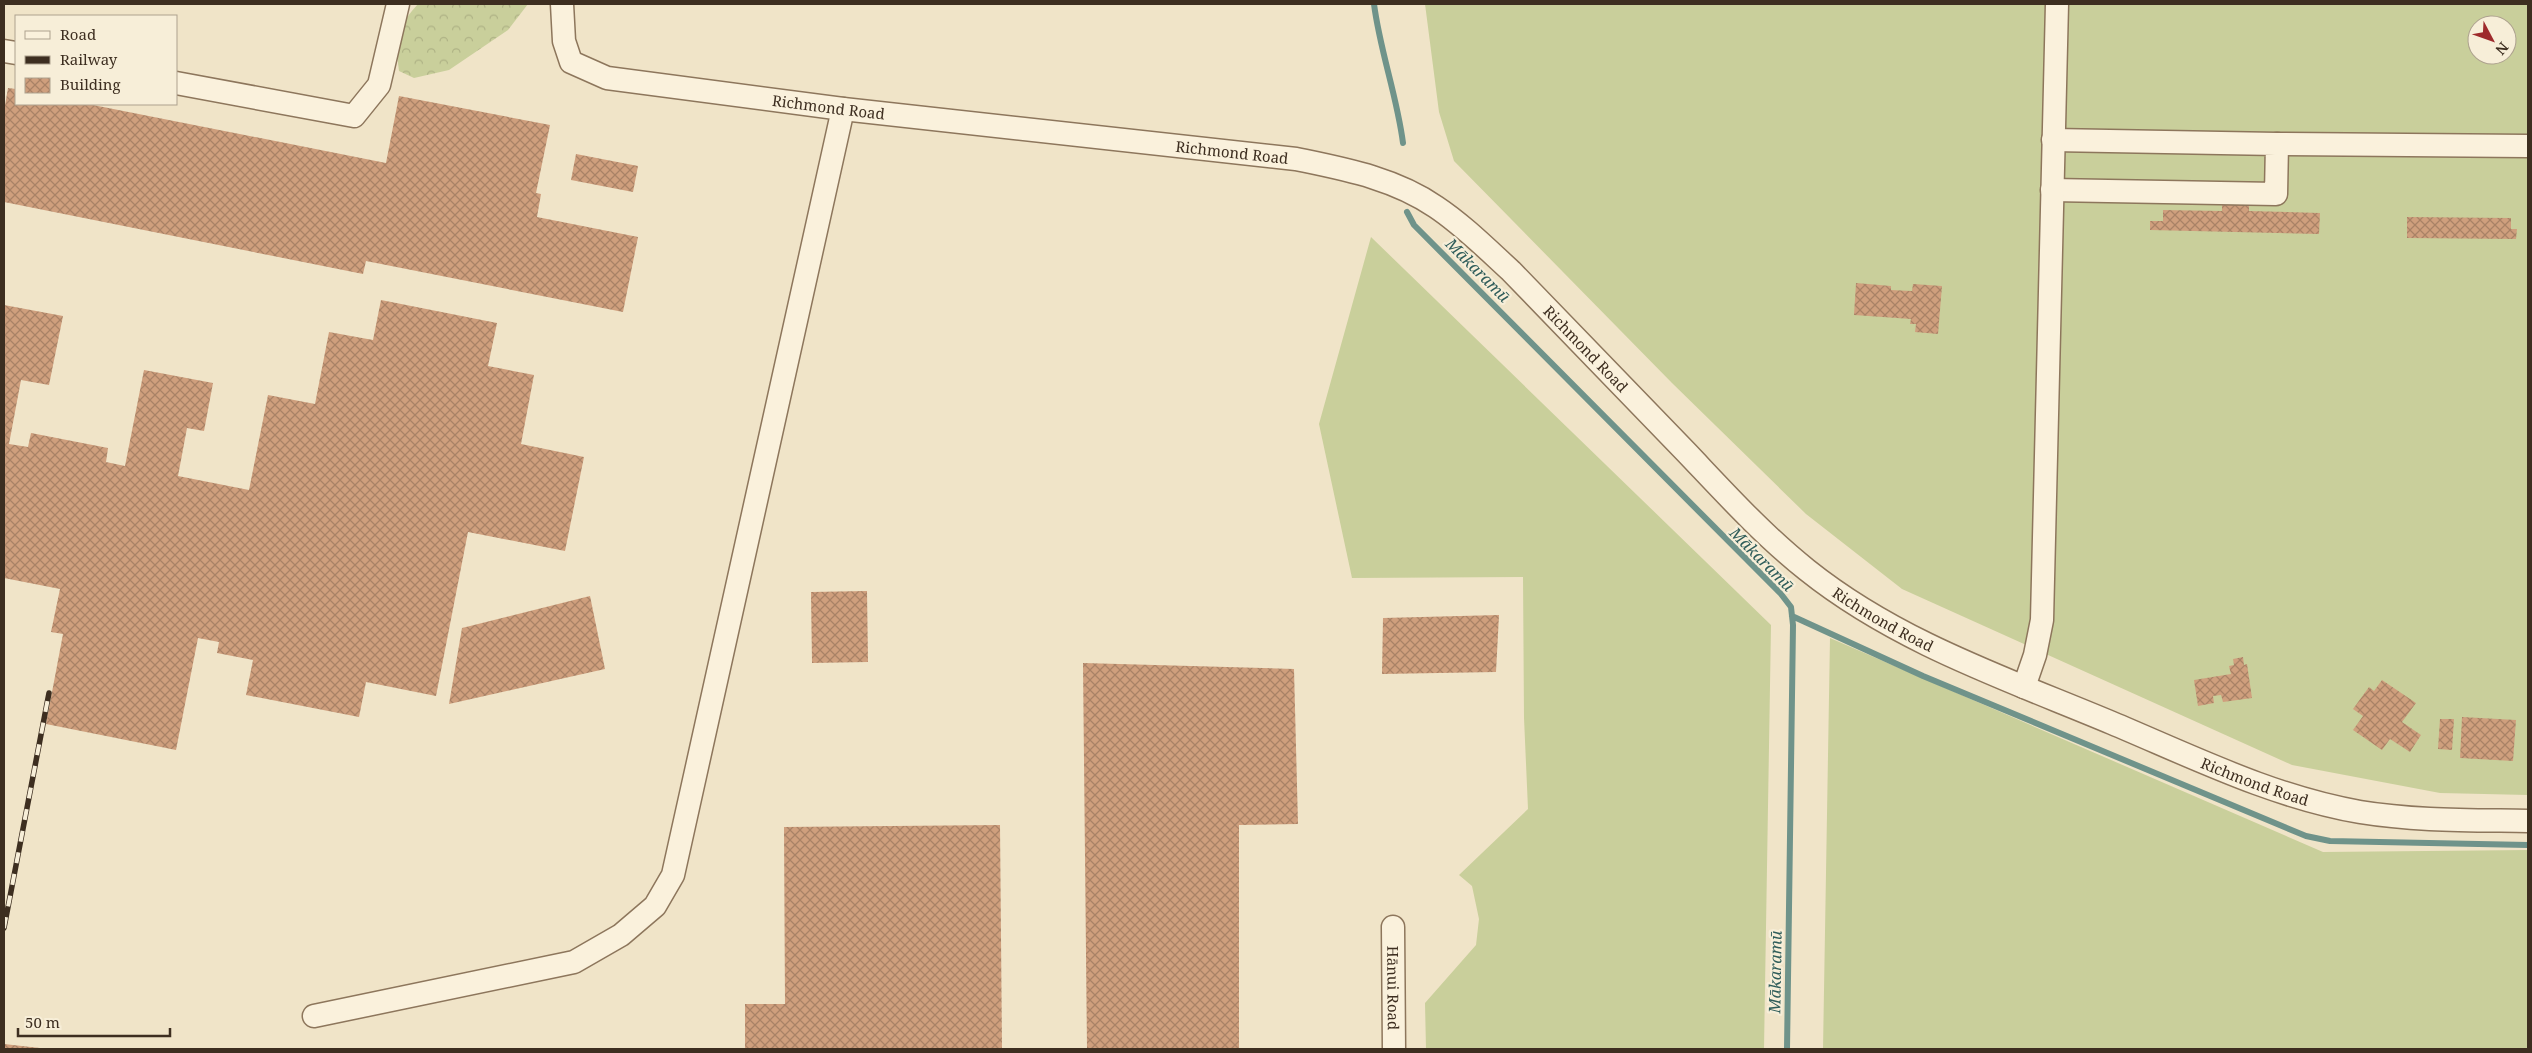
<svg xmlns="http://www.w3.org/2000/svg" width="2532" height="1053" font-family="'Noto Serif',serif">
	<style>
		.grass { fill: #c9cf9b; fill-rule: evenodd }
		.forest { fill: url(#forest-crowns) }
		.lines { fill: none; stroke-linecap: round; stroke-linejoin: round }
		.stream { stroke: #6f938a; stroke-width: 6 }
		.building { fill: url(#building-cross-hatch) }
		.minor-casing { stroke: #8d765c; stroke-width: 25 }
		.minor { stroke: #faf1dc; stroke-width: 22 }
		.rail-casing { stroke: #3d2e20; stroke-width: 5.5 }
		.rail { stroke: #f7eed8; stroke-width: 4; stroke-dasharray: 11; stroke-linecap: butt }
		.labels { text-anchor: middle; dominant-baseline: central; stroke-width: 4.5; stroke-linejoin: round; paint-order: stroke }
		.street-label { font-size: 15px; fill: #3d2e20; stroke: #f7eed8 }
		.water-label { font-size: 16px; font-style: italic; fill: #2f5d5a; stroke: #f7eed8 }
	</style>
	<defs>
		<pattern id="forest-crowns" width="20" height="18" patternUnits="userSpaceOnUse" patternTransform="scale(1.25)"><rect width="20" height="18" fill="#c9cf9b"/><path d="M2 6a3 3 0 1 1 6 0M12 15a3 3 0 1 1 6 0" fill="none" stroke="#aeb285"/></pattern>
		<pattern id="building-cross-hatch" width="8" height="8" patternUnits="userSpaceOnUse" patternTransform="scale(1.25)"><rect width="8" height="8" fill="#cf9f7d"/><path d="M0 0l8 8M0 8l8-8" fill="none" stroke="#a98266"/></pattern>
	</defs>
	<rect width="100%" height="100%" fill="#f0e4c8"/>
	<path class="grass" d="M 1425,4 L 2528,4 L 2528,795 L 2440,793 L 2292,765 L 1902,589 L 1806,514 L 1672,383 L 1454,161 L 1439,112 ZM 2477,25 L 2507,25 L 2507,55 L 2477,55 Z
		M 1371,237 L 1771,625 L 1764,1049 L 1426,1049 L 1425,1003 L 1476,945 L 1479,919 L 1472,886 L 1459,875 L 1528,809 L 1524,718 L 1523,577 L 1352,578 L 1319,424 Z
		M 1830,638 L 2323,852 L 2528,850 L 2528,1049 L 1823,1049 Z"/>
	<path class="forest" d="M 418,4 L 528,4 L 508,30 L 449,70 L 414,78 L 399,71 C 395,40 396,28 418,4 Z"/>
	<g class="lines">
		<path class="stream" d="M 1374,4 C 1380,51 1397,96 1403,143
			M 1407,212 L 1414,225 L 1781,594 L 1791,607 L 1793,625 L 1787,1049
			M 1792,616 L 1923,676 L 2306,836 L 2330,841 L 2528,845"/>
	</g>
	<path class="building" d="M 8,88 L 16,89 L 16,104 L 88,104 L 386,163 L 399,96 L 550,125 L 536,193 L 541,194 L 537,217 L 638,237 L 623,312 L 366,261 L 363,274 L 4,202 L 4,111 Z
		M 576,154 L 638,166 L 633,192 L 571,180 Z
		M 2222,200 L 2249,201 L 2249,211 L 2320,213 L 2319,234 L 2150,230 L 2150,221 L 2163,221 L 2163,210 L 2222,211 Z
		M 2407,217 L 2511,218 L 2511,229 L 2517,229 L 2516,239 L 2407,238 Z
		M 1856,283 L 1891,286 L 1891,290 L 1912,291 L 1913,284 L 1942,286 L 1938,334 L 1915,332 L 1916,324 L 1910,324 L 1911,319 L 1854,315 Z
		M 381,300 L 497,323 L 488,366 L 534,375 L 521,444 L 584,457 L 565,551 L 468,532 L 436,696 L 366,682 L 359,717 L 246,695 L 253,660 L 217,653 L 219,642 L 198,638 L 176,750 L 46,724 L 63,634 L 51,632 L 60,589 L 4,578 L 4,305 L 63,316 L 49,385 L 21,380 L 9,444 L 28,447 L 31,433 L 108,448 L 106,462 L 125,466 L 144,370 L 213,383 L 204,431 L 187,428 L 178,476 L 249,490 L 268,395 L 315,404 L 329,332 L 373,340 Z
		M 867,591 L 868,662 L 812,663 L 811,592 Z
		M 590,596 L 605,669 L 449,704 L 462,628 Z
		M 1499,615 L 1496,672 L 1382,674 L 1383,618 Z
		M 2243,657 L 2244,665 L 2247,664 L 2252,698 L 2223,702 L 2221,695 L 2213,696 L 2214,703 L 2198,706 L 2194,680 L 2231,674 L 2229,666 L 2234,665 L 2233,659 Z
		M 1083,663 L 1294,669 L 1298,824 L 1239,825 L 1239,1049 L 1087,1049 Z
		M 2382,680 L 2416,703 L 2402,722 L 2421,735 L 2410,752 L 2390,739 L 2382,750 L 2353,730 L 2363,716 L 2353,709 L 2369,687 L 2374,691 Z
		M 2462,717 L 2516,720 L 2513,761 L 2460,758 Z
		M 2440,719 L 2454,719 L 2452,750 L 2438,749 Z
		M 1000,825 L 1002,1049 L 745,1049 L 745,1004 L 785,1004 L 784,827 Z
		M 4,1044 L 40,1048 L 40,1049 L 4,1049 Z"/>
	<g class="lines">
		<defs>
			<g id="minor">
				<path id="s1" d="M 562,4 L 564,41 L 571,62 L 607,78 L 843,109 L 1296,159 C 1344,169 1394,178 1436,207 C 1463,225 1487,249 1511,271 C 1570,332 1628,392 1687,453 C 1725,493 1763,535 1807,570 C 1897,642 2007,679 2112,723 C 2193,757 2273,797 2360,812 C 2415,821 2473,820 2528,821"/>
				<path d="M 4,51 L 16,53"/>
				<path d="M 176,83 L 354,116 L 379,85 L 398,4"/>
				<path d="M 2277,144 L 2528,146"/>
				<path d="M 2052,190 L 2276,194 L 2277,144 L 2053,140"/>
				<path d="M 2024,687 L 2035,655 L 2042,620 L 2057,4"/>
				<path id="s2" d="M 1393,927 L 1394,1049"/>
				<path d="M 314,1016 L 574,962 L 621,935 L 655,906 L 673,875 L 843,109"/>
			</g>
		</defs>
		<use href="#minor" class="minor-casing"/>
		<use href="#minor" class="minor"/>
		<defs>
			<path id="rail" d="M 4,928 L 49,693"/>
		</defs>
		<use href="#rail" class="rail-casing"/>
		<use href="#rail" class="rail"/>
	</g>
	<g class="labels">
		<g class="street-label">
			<text stroke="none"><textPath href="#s1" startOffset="322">Richmond Road</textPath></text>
			<text stroke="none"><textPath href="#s1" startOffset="728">Richmond Road</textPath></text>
			<text stroke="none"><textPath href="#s1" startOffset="1148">Richmond Road</textPath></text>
			<text stroke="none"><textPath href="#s1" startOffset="1552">Richmond Road</textPath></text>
			<text stroke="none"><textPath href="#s1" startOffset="1958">Richmond Road</textPath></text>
			<text stroke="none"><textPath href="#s2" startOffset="61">Hānui Road</textPath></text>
		</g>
		<g class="water-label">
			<text transform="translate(1478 270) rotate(45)">Mākaramū</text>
			<text transform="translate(1762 559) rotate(45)">Mākaramū</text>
			<text transform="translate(1775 972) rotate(-89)">Mākaramū</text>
		</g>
	</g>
	<rect width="2532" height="1053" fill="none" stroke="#3d2e20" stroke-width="10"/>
	<rect x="15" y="15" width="162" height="90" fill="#f7eed8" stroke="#ada18e"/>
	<rect x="25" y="31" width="25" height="8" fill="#faf1dc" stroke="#ada18e"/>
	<text x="60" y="40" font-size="15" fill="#3d2e20">Road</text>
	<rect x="25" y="56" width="25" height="8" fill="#3d2e20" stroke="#ada18e"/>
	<text x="60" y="65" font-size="15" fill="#3d2e20">Railway</text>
	<rect x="25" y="78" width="25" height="15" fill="url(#building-cross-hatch)" stroke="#ada18e"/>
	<text x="60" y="90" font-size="15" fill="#3d2e20">Building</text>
	<g transform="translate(2492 40) rotate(131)"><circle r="24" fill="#f7eed8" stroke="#ada18e"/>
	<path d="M0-4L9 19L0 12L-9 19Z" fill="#9e2a2b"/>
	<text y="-8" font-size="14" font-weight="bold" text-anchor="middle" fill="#3d2e20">N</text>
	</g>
	<path d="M18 1028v8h152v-8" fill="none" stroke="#3d2e20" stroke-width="2.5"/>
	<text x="25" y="1028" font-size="15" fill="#3d2e20" stroke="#f7eed8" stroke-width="4" paint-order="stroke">50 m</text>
</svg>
